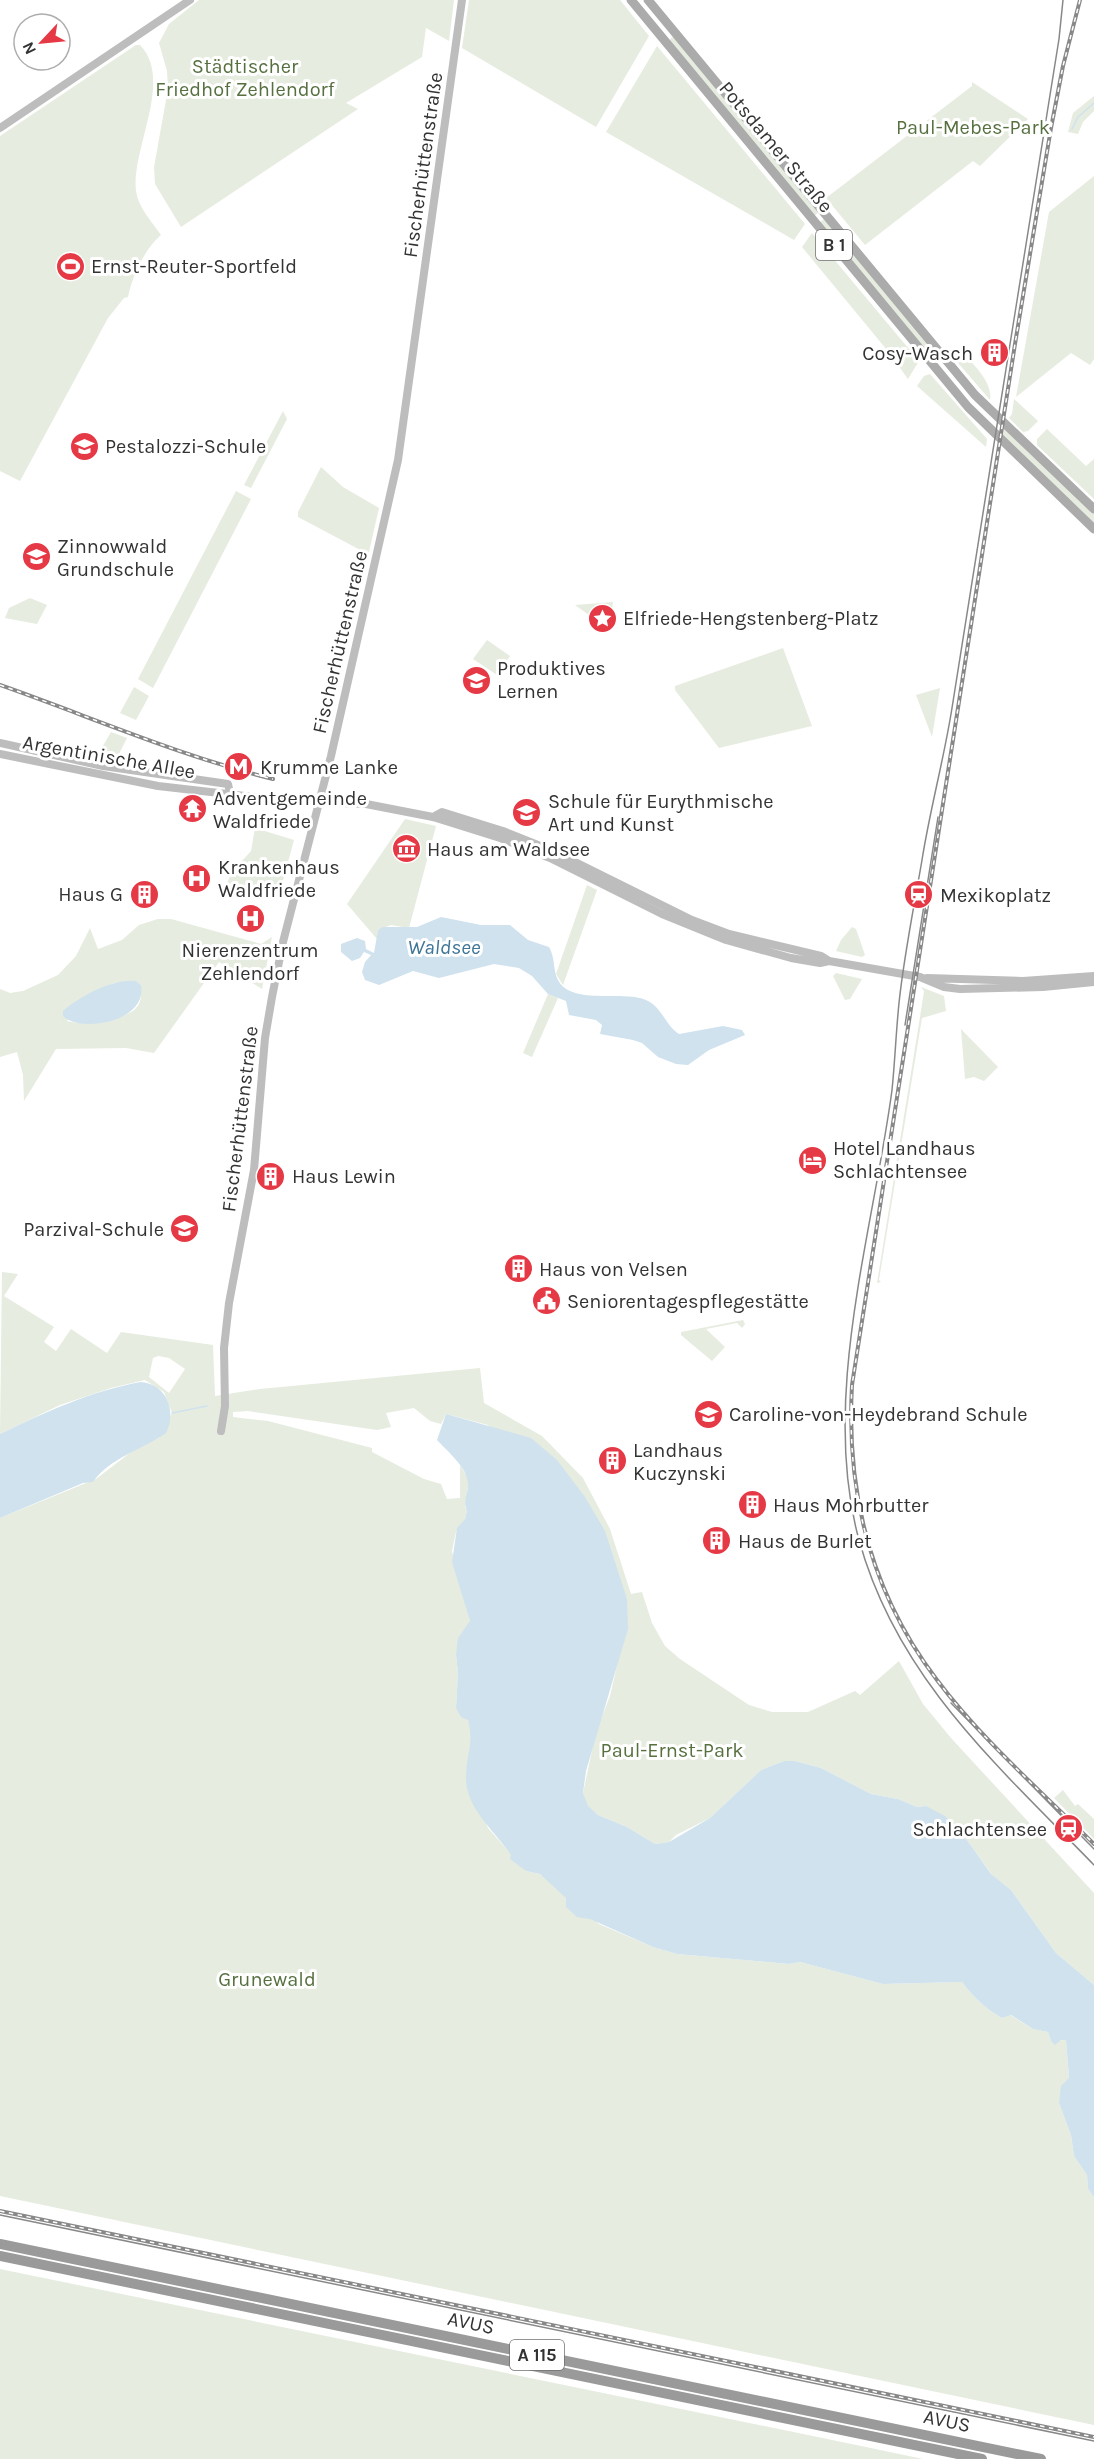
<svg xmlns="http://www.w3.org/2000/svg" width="1094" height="2459" font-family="Karla,sans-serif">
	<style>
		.green { fill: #e6ecdf; fill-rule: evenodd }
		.water { fill: #cfe2ee }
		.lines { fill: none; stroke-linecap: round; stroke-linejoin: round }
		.stream { stroke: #cfe2ee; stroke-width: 1.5 }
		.secondary { stroke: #bdbdbd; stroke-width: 8 }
		.primary { stroke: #ababab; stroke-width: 9 }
		.highway { stroke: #9a9a9a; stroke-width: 10 }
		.tram { stroke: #888; stroke-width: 1.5 }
		.rail-casing { stroke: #888; stroke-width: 4 }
		.rail { stroke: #fff; stroke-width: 1.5; stroke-dasharray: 4.5; stroke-linecap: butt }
		.labels { text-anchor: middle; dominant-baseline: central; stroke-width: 6; stroke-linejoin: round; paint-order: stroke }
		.shield { fill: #fff; stroke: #707070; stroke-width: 1.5 }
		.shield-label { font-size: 18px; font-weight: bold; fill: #333 }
		.park-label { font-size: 20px; fill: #56703f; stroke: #fff }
		.street-label { font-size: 20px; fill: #333; stroke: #fff }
		.poi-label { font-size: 20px; fill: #333; stroke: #fff; text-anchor: start }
		.water-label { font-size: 21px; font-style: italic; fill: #3f7597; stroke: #fff }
	</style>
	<rect width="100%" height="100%" fill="#fff"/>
	<path class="green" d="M 199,0 L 454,0 L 449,41 L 426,28 L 422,57 L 346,103 L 358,109 L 181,227 L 155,184 L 154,167 L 168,89 L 167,71 L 159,43 L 169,24 Z
		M 469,0 L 620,0 L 649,36 L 596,127 L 462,48 Z
		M 674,36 L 819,212 L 814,216 L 668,41 Z
		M 136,45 L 140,45 C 174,80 131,149 136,191 C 138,207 152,222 161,235 C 145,248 132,277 128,297 L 124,298 L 108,318 L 20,481 L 0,471 L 0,136 Z
		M 657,46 L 805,224 L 794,240 L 606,132 Z
		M 972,82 L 1028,119 L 980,166 L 973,161 L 865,245 L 826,198 L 972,86 Z
		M 1094,96 L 1094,111 L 1083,122 L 1078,134 L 1068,132 L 1073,113 Z
		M 1094,176 L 1094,359 L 1090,365 L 1071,353 L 1016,397 L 1049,212 Z
		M 824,219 L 934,351 L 929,355 L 819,223 Z
		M 812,233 L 919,361 L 908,379 L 887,350 L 802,247 Z
		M 961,351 C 973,364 993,382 990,400 L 953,357 Z
		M 930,374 L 987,439 L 986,447 L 917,386 L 924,376 Z
		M 1014,399 L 1038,421 L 1028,431 L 1023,432 L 1009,418 L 1012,414 Z
		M 283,411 L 287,419 L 251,488 L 244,485 Z
		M 1004,428 L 1094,513 L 1094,526 L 1002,439 Z
		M 1047,429 L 1086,466 L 1094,459 L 1094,499 L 1037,445 L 1037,439 Z
		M 321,467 L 343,487 L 379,508 L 369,552 L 366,553 L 298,517 L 298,512 Z
		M 236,491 L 251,499 L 153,688 L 138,679 Z
		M 30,598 L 47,605 L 37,624 L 5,618 L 9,608 Z
		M 613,602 L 610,630 L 575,605 Z
		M 487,640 L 510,656 L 497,675 L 473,659 Z
		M 783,648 L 812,726 L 719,748 L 675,690 L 675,686 Z
		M 134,687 L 149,696 L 136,720 L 120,713 Z
		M 940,688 L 932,737 L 916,695 Z
		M 111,732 L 127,738 L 115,762 L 96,758 Z
		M 405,819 L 436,826 L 409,928 L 391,925 L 378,930 L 377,939 L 347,904 Z
		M 255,828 L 294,840 L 278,899 L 227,883 L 232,872 L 251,851 Z
		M 587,885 L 597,890 L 563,985 L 556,974 Z
		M 158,919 L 171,919 L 261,944 L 272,937 L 262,989 L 219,962 L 154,1053 L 126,1048 L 56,1049 L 24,1101 L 23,1075 L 17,1052 L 0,1057 L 0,989 L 10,993 L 23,991 L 58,975 L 76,956 L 90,928 L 98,949 L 122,940 L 139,925 ZM 136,981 L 141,985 C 141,993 142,1002 136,1008 C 126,1020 81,1026 67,1021 L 77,1001 L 114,983 Z
		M 852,927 L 856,929 L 865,955 L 862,957 L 836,951 L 841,940 Z
		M 836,973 L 862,979 L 850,999 L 845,1000 L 833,976 Z
		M 921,987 L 944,996 L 946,1011 L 922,1018 L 879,1280 L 881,1282 L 877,1283 L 920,1017 L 924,991 Z
		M 548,994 L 558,998 L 532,1057 L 523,1053 Z
		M 961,1029 L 998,1067 L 984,1081 L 974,1077 L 965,1079 Z
		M 2,1272 L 18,1274 L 4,1296 L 54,1327 L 44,1342 L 56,1351 L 71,1329 L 107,1353 L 121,1332 L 213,1345 L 215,1396 L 260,1389 L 480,1368 L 484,1403 L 542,1436 L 583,1478 L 610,1529 L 631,1594 L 642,1592 L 652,1623 L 665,1646 L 680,1659 L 749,1705 L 772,1712 L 808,1712 L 855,1691 L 860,1695 L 899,1661 L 923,1704 L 951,1738 L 1094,1893 L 1094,1985 L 1056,1953 L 1011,1890 L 992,1875 L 970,1844 L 926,1806 L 917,1807 L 898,1799 L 871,1794 L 821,1768 L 795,1761 L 784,1761 L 761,1770 L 710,1818 L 676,1835 L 669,1842 L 655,1844 L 627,1827 L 598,1815 L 587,1806 L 583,1793 L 596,1732 L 610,1696 L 617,1666 L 627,1599 L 620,1581 L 488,1425 L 446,1414 L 441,1424 L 430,1421 L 414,1408 L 386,1413 L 391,1427 L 377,1430 L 248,1411 L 233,1412 L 233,1417 L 268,1421 L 372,1448 L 372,1452 L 424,1479 L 441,1484 L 447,1499 L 460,1498 L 460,1465 L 469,1480 L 465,1507 L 467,1511 L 465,1519 L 456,1532 L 452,1551 L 470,1621 L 456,1655 L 458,1673 L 456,1708 L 468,1719 L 472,1736 L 466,1774 L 488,1828 L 526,1871 L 540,1874 L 599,1924 L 653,1947 L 677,1954 L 789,1964 L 800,1962 L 883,1984 L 962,1982 C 973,1997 986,2009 1002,2018 L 1010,2015 L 1033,2029 L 1048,2032 L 1051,2041 L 1066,2040 L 1069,2079 L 1059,2103 L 1071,2135 L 1074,2156 L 1087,2175 L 1088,2189 L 1094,2197 L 1094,2425 L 0,2196 L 0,1518 L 96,1479 L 135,1449 L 159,1438 L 172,1413 L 164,1392 L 145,1380 L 111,1388 L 60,1405 L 0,1434 ZM 158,1356 L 169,1358 L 185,1369 L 169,1393 L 149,1377 L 153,1358 Z
		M 743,1320 L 745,1324 L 742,1328 L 737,1323 L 706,1329 L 725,1347 L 712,1361 L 681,1335 L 681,1332 Z
		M 1063,1790 L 1075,1806 L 1078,1804 L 1094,1819 L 1094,1839 L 1054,1798 Z
		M 0,2269 L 866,2447 L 923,2459 L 0,2459 Z"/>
	<path class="water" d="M 441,917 L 481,925 L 510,925 L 528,940 L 549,947 C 555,957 553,968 557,978 C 570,1008 625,988 648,1001 C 662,1008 666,1026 679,1034 L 723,1026 L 742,1030 L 745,1035 L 709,1050 L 688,1065 L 676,1064 L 658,1057 L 642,1043 L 633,1040 L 600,1034 L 602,1025 L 596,1020 L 569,1015 L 566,1001 L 548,994 L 532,976 L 519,968 L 494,964 L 439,978 L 413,971 L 379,985 L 365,980 L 362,972 L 365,962 L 371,955 L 364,952 L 360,958 L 352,961 L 341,952 L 341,944 L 357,938 L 365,941 L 366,949 L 374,953 L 378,930 L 383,927 L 417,927 Z
		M 136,981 L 141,985 C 148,1023 78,1033 63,1016 L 63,1011 C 81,996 111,979 136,981 Z
		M 141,1382 C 167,1384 177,1412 166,1433 C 144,1449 109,1458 93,1482 L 83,1483 L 0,1518 L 0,1434 C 46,1412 91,1391 141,1382 Z
		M 446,1414 L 531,1438 L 557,1460 L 585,1497 L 605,1531 L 627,1599 L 628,1629 L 586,1771 L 583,1793 L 588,1806 L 598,1815 L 627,1827 L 655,1844 L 669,1842 L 710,1818 L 761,1770 L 784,1761 L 795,1761 L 821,1768 L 871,1794 L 898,1799 L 917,1807 L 926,1806 L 945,1816 L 970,1844 L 991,1874 L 1011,1890 L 1056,1953 L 1094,1985 L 1094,2197 L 1088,2189 L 1087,2175 L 1074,2156 L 1071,2135 L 1059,2103 L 1061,2086 L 1069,2078 L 1066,2040 L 1061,2040 L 1055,2045 L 1051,2041 L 1048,2032 L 1033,2029 L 1011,2015 L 1002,2018 C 986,2009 973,1997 962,1982 L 883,1984 L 800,1962 L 789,1964 L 677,1954 L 653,1947 L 590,1919 L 577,1917 L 566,1907 L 566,1898 L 540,1874 L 526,1871 L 510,1859 L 511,1855 C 495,1831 464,1807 466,1775 C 467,1752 474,1744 468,1720 L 461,1717 L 456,1708 L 458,1673 L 456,1655 L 458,1638 L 470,1621 L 452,1562 L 457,1528 L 465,1519 L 467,1511 C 462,1501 469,1493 468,1483 C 467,1467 447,1451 437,1440 Z"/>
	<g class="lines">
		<path class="stream" d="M 1072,129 L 1078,117 L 1094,103
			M 172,1413 L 207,1406"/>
		<path class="secondary" d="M 0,128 L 190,0
			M 0,743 L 103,766 L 228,784 L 230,793
			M 0,754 L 158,786 L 289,801 L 366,804 L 433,817 L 500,838 L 550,858 L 662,914 L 726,940 L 791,958 L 820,963 L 829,961
			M 433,817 L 442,812 L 503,831 L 553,851 L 692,920 L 729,934 L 821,956 L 829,961 L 920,977 L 944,987 L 960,989 L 1043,987 L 1094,982
			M 927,978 L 1023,981 L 1094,976
			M 221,1431 L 225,1406 L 224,1348 L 229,1303 L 254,1170 L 265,1038 L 272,997 L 283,942 L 331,756 L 398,460 L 462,0"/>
		<path class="primary" d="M 631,0 L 968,407 L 1094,529
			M 648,0 L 975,395 L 1094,509"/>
		<path class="highway" d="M 0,2244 L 1041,2459
			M 0,2256 L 982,2459"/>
		<path class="tram" d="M 1063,0 L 1059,39 C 1022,262 988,485 952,708 C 944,759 930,809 922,860 C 914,907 904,955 899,1003 C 896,1032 895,1061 892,1090 C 873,1233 820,1398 859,1540 C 897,1678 998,1766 1094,1865
			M 905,1025 L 938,817
			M 951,1703 L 1094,1849
			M 0,2215 L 1094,2441"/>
		<defs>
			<path id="rail" d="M 1080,0 L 1063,66 L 1051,128 L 1015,344 L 852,1385 C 846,1493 870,1592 937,1680 C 982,1740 1041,1791 1094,1844
				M 0,685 C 91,717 180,756 273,779
				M 0,2211 L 1094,2437"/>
		</defs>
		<use href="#rail" class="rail-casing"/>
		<use href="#rail" class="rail"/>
	</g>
	<defs>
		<symbol id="stadium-disc" viewBox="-11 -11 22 22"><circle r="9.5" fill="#e63946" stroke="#fff"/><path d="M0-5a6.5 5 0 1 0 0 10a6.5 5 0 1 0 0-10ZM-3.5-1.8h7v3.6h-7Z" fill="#fff"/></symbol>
		<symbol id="building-disc" viewBox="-11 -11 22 22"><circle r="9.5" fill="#e63946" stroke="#fff"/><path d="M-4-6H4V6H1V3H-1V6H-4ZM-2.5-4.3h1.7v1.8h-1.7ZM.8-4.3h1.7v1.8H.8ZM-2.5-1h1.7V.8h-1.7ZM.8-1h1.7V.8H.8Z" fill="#fff"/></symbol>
		<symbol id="school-disc" viewBox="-11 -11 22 22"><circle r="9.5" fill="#e63946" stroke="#fff"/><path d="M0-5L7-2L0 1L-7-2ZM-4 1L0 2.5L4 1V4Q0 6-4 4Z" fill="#fff"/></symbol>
		<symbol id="sight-disc" viewBox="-11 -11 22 22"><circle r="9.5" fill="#e63946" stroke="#fff"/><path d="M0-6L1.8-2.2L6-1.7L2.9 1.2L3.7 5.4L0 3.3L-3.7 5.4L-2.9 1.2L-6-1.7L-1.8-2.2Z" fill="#fff"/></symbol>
		<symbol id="metro-disc" viewBox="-11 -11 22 22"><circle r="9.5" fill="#e63946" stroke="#fff"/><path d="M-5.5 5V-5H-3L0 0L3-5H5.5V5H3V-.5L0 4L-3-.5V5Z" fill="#fff"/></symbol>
		<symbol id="temple-disc" viewBox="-11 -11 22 22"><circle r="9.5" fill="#e63946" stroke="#fff"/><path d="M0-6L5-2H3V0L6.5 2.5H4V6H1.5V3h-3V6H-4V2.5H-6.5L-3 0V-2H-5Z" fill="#fff"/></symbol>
		<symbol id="university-disc" viewBox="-11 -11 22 22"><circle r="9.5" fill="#e63946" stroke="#fff"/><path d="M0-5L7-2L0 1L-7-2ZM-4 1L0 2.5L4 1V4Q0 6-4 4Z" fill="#fff"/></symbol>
		<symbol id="museum-disc" viewBox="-11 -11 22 22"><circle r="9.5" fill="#e63946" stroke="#fff"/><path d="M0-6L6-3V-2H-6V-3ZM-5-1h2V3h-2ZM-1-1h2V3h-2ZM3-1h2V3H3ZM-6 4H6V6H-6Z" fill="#fff"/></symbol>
		<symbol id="hospital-disc" viewBox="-11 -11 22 22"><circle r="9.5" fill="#e63946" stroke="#fff"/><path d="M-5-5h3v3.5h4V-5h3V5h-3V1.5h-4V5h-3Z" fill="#fff"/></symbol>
		<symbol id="station-disc" viewBox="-11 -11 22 22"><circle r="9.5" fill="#e63946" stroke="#fff"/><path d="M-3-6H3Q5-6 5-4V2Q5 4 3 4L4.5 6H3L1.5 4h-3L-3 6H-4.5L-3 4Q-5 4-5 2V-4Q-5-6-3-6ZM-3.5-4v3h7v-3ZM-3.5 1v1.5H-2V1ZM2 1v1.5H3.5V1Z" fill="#fff"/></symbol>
		<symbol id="hotel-disc" viewBox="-11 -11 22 22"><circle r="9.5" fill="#e63946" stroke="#fff"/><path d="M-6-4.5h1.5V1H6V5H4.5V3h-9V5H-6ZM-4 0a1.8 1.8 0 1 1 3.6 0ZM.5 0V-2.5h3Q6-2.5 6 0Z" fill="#fff"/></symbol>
		<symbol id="civic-disc" viewBox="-11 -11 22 22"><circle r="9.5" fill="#e63946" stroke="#fff"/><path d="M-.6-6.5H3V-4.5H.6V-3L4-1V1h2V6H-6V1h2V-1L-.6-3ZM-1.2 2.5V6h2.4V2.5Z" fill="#fff"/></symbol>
	</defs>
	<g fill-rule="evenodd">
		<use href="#stadium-disc" x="54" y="250" width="33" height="33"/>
		<use href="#building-disc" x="978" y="336" width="33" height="33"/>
		<use href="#school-disc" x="68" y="430" width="33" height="33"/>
		<use href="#school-disc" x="20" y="540" width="33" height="33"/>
		<use href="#sight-disc" x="586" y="602" width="33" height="33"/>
		<use href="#school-disc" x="460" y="664" width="33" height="33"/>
		<use href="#metro-disc" x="222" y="750" width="33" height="33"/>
		<use href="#temple-disc" x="176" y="792" width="33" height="33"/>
		<use href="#university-disc" x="510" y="796" width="33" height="33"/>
		<use href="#museum-disc" x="390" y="832" width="33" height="33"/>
		<use href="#hospital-disc" x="180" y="862" width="33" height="33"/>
		<use href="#building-disc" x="128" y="878" width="33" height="33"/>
		<use href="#station-disc" x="902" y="878" width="33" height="33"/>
		<use href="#hospital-disc" x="234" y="902" width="33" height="33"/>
		<use href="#hotel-disc" x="796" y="1144" width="33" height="33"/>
		<use href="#building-disc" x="254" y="1160" width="33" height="33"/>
		<use href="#school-disc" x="168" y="1212" width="33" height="33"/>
		<use href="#building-disc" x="502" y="1252" width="33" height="33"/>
		<use href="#civic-disc" x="530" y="1284" width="33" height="33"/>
		<use href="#school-disc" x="692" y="1398" width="33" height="33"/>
		<use href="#building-disc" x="596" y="1444" width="33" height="33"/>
		<use href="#building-disc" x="736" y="1488" width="33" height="33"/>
		<use href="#building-disc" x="700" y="1524" width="33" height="33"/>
		<use href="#station-disc" x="1052" y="1812" width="33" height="33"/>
	</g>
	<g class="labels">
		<g class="shield">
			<rect x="816" y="230" width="36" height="30" rx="4.5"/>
			<rect x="510" y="2340" width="54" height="30" rx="4.5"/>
		</g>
		<g class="shield-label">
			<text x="834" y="245">B 1</text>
			<text x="537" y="2355">A 115</text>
		</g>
		<g class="park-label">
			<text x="245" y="66">Städtischer<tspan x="245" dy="23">Friedhof Zehlendorf</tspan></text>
			<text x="973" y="127">Paul-Mebes-Park</text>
			<text x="672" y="1750">Paul-Ernst-Park</text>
			<text x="267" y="1979">Grunewald</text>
		</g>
		<g class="street-label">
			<text transform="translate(776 147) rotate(50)">Potsdamer Straße</text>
			<text transform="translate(423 165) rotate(-82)">Fischerhüttenstraße</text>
			<text transform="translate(340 642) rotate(-77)">Fischerhüttenstraße</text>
			<text transform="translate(109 757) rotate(10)">Argentinische Allee</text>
			<text transform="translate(240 1119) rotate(-83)">Fischerhüttenstraße</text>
			<text transform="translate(471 2323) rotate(12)">AVUS</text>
			<text transform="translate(947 2421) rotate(12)">AVUS</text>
		</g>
		<g class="poi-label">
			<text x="91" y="266">Ernst-Reuter-Sportfeld</text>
			<text x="973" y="353" text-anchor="end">Cosy-Wasch</text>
			<text x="105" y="446">Pestalozzi-Schule</text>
			<text x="57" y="546">Zinnowwald<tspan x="57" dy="23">Grundschule</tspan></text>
			<text x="623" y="618">Elfriede-Hengstenberg-Platz</text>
			<text x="497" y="668">Produktives<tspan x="497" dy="23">Lernen</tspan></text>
			<text x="260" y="767">Krumme Lanke</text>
			<text x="213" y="798">Adventgemeinde<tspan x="213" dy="23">Waldfriede</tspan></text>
			<text x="548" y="801">Schule für Eurythmische<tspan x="548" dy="23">Art und Kunst</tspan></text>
			<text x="427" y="849">Haus am Waldsee</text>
			<text x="218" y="867">Krankenhaus<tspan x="218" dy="23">Waldfriede</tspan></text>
			<text x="123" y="894" text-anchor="end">Haus G</text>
			<text x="940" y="895">Mexikoplatz</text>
			<text x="250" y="950" text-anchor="middle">Nierenzentrum<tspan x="250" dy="23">Zehlendorf</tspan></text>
			<text x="833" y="1148">Hotel Landhaus<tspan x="833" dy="23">Schlachtensee</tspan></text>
			<text x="292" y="1176">Haus Lewin</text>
			<text x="164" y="1229" text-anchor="end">Parzival-Schule</text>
			<text x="539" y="1269">Haus von Velsen</text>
			<text x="567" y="1301">Seniorentagespflegestätte</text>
			<text x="729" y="1414">Caroline-von-Heydebrand Schule</text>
			<text x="633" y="1450">Landhaus<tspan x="633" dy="23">Kuczynski</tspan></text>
			<text x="773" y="1505">Haus Mohrbutter</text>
			<text x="738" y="1541">Haus de Burlet</text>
			<text x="1047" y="1829" text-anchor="end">Schlachtensee</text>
		</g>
		<g class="water-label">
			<text x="444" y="947">Waldsee</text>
		</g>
	</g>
	<g transform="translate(42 42) rotate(244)"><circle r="28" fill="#ffffff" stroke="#adadad" stroke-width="1.5"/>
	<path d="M0-4.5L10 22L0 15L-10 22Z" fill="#e63946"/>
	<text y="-9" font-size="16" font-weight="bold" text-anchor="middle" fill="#333333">N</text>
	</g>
</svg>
